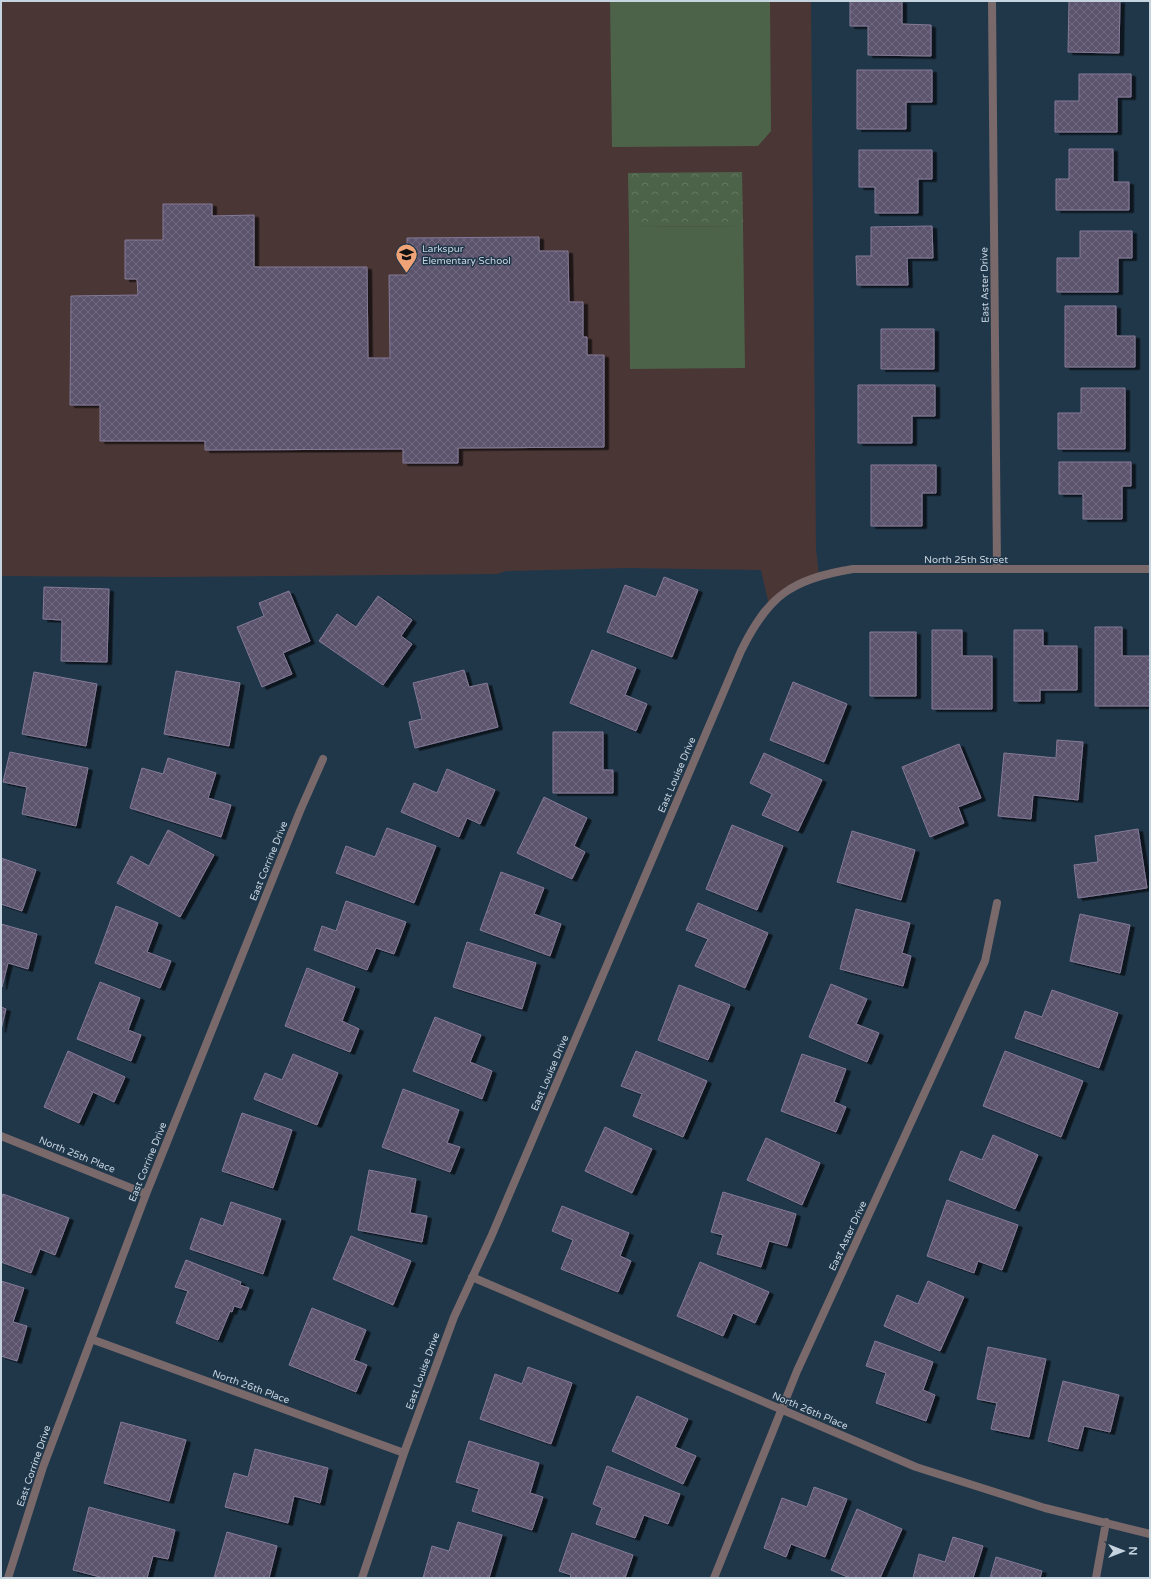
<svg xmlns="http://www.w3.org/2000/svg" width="1151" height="1579" font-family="'Varela Round',sans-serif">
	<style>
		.education { fill: #4b3636 }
		.grass { fill: #4c6349 }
		.park { fill: url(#park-crowns) }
		.building { fill: url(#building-cross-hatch); stroke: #847a97; filter: url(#shadow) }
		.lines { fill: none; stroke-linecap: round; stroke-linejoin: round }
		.minor { stroke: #79696b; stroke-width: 8 }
		.labels { text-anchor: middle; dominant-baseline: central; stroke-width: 3; stroke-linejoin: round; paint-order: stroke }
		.poi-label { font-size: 10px; fill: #c6d4e0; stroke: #20374a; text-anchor: start }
		.street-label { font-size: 10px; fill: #c6d4e0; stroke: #20374a }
	</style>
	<defs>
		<pattern id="park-crowns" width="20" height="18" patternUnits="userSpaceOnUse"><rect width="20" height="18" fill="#4c6349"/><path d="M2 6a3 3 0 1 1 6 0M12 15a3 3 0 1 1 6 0" fill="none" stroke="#647863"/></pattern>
		<pattern id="building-cross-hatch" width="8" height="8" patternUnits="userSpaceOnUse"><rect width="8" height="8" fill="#5b526d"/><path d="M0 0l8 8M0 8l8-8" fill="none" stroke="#716a82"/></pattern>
		<filter id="shadow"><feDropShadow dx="4.5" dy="2.5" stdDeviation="0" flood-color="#0009"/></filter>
	</defs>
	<rect width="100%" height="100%" fill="#20374a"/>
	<path class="education" d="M 1,1 L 811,1 L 816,549 L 819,576 L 769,605 L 761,570 L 628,568 L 506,571 L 497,574 L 164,577 L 1,576 Z"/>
	<path class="grass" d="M 610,1 L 770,1 L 771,131 L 758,146 L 612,147 Z
		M 743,226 L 745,368 L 630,369 L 629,227 Z"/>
	<path class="park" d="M 742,172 L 743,226 L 629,227 L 628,173 Z"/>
	<path class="building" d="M 850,1 L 902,1 L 902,24 L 931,25 L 931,56 L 868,55 L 868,26 L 850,26 Z
		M 1069,1 L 1120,1 L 1119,53 L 1068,52 Z
		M 857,70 L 932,70 L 932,102 L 906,102 L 906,129 L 857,129 Z
		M 1079,74 L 1131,74 L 1131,97 L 1117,97 L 1117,132 L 1055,132 L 1055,101 L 1079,101 Z
		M 1069,149 L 1113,149 L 1113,182 L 1129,182 L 1129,210 L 1056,210 L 1056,179 L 1069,179 Z
		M 859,150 L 932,150 L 932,179 L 918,179 L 918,213 L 875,213 L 875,187 L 859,187 Z
		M 163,204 L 212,204 L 212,216 L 254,215 L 254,267 L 367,267 L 368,358 L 390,358 L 389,275 L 407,275 L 407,238 L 539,237 L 539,251 L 568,251 L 569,302 L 583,302 L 583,337 L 587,337 L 587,355 L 604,355 L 604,447 L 458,448 L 458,463 L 403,463 L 403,449 L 205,450 L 205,441 L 100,441 L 100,405 L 70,405 L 71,296 L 138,295 L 137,279 L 125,279 L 125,240 L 163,240 Z
		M 932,226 L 933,258 L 907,258 L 908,285 L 857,285 L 856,256 L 871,256 L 871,227 Z
		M 1080,231 L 1132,231 L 1132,258 L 1118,258 L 1118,292 L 1057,292 L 1057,258 L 1080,258 Z
		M 1065,306 L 1116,306 L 1116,336 L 1135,336 L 1135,367 L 1065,367 Z
		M 881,329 L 934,329 L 934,369 L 881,369 Z
		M 858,385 L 935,385 L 935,416 L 912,416 L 912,443 L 858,443 Z
		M 1081,388 L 1125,388 L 1125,449 L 1058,449 L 1058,413 L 1081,413 Z
		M 1059,462 L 1131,462 L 1131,486 L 1122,486 L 1122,519 L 1083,519 L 1083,494 L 1059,494 Z
		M 871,465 L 936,465 L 936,493 L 922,493 L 922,526 L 871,526 Z
		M 664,577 L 698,590 L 672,657 L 607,632 L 625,585 L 656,597 Z
		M 44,587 L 109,589 L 107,662 L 61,661 L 62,620 L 43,619 Z
		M 289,591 L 310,641 L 283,653 L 292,674 L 262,687 L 237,627 L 264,616 L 259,603 Z
		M 378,596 L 412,620 L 401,636 L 412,644 L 383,685 L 319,641 L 337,614 L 356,627 Z
		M 1095,627 L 1122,627 L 1122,656 L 1150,656 L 1150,706 L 1095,706 Z
		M 932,630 L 962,630 L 962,656 L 992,656 L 992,709 L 932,709 Z
		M 1014,630 L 1043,630 L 1043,646 L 1077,646 L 1077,690 L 1040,690 L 1040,701 L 1014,701 Z
		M 870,632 L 916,632 L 916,696 L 870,696 Z
		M 592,650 L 636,668 L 625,695 L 647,704 L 636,731 L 570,703 Z
		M 464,670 L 469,687 L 487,683 L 498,727 L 415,748 L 409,722 L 422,719 L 413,683 Z
		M 176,671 L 240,683 L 229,746 L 164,734 Z
		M 34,672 L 97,684 L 86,746 L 22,734 Z
		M 793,682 L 847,704 L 824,762 L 770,740 Z
		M 553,732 L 603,732 L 603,770 L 613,770 L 613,793 L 553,793 Z
		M 1057,740 L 1083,742 L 1078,800 L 1033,795 L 1031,819 L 998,816 L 1004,753 L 1056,758 Z
		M 959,744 L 981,798 L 958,807 L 964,823 L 930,837 L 902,767 Z
		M 10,752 L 88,768 L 76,826 L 22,814 L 27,787 L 3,782 Z
		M 764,753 L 822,780 L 798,831 L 762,815 L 772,794 L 750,783 Z
		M 168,758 L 216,773 L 208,798 L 231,805 L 221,837 L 130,808 L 142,768 L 163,774 Z
		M 447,769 L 495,790 L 480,824 L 467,818 L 459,837 L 401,812 L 414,783 L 437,793 Z
		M 544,797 L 587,818 L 574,846 L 585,852 L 572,879 L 517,853 Z
		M 732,825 L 783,846 L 757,910 L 706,889 Z
		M 387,828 L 436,846 L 414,903 L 336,873 L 346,846 L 375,857 Z
		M 1138,829 L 1147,888 L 1078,898 L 1074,865 L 1098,862 L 1095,836 Z
		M 168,830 L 214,855 L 180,917 L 117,883 L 131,856 L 149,866 Z
		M 852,831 L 915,850 L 901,900 L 837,882 Z
		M 1,858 L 36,870 L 22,911 L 1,904 Z
		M 501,872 L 544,888 L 534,914 L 561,924 L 550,956 L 480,930 Z
		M 346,901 L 406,922 L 394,954 L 376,948 L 367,970 L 314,950 L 322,926 L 336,931 Z
		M 698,903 L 768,933 L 745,988 L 695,966 L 708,939 L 686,930 Z
		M 116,906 L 158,923 L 147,952 L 171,961 L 160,988 L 95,963 Z
		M 856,909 L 910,923 L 902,953 L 911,956 L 903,986 L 840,969 Z
		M 1080,914 L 1130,925 L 1120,973 L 1070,961 Z
		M 1,924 L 37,934 L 28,969 L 8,963 L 2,987 Z
		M 467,942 L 536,963 L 522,1009 L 453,987 Z
		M 307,968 L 355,987 L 342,1021 L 359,1029 L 350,1052 L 285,1026 Z
		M 100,982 L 140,998 L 128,1030 L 141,1035 L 131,1061 L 77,1039 Z
		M 831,984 L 867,999 L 856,1024 L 879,1033 L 867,1062 L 809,1037 Z
		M 679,985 L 730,1005 L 708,1060 L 658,1040 Z
		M 1052,990 L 1118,1013 L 1099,1068 L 1015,1038 L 1025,1011 L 1042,1017 Z
		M 1,1007 L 6,1009 L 1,1030 Z
		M 435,1017 L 481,1035 L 470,1062 L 492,1071 L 482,1099 L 413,1071 Z
		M 68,1051 L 125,1077 L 114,1102 L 93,1092 L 79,1123 L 44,1107 Z
		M 636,1051 L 707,1081 L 683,1137 L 633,1116 L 642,1094 L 621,1086 Z
		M 1005,1051 L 1083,1081 L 1061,1137 L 983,1106 Z
		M 293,1054 L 338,1073 L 317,1125 L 254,1099 L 265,1073 L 282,1080 Z
		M 802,1054 L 846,1069 L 834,1102 L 846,1107 L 836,1132 L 781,1111 Z
		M 403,1089 L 459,1110 L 447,1143 L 460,1147 L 450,1172 L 382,1147 Z
		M 242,1113 L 292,1130 L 273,1188 L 222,1171 Z
		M 605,1127 L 652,1149 L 632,1193 L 585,1171 Z
		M 993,1135 L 1038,1155 L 1015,1209 L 949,1180 L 961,1151 L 982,1160 Z
		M 766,1138 L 820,1163 L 802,1205 L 747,1180 Z
		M 369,1170 L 416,1179 L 410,1213 L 427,1216 L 422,1242 L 358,1230 Z
		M 723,1192 L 796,1214 L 787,1246 L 769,1241 L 761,1267 L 717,1254 L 723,1235 L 711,1232 Z
		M 3,1194 L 69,1218 L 55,1255 L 40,1249 L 31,1273 L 1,1262 L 1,1199 Z
		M 947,1200 L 1018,1225 L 1002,1270 L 978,1261 L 974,1273 L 927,1256 Z
		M 231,1202 L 281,1219 L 263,1274 L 190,1249 L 201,1218 L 223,1226 Z
		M 562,1206 L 629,1233 L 620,1256 L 631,1261 L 618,1292 L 561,1269 L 573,1240 L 552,1231 Z
		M 351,1236 L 411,1261 L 393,1305 L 333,1279 Z
		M 186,1260 L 241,1282 L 240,1285 L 249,1288 L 241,1308 L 234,1306 L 232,1312 L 230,1311 L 218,1340 L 176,1323 L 188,1291 L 175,1287 Z
		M 700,1262 L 769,1292 L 755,1323 L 733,1313 L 723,1336 L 677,1316 Z
		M 1,1281 L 24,1288 L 13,1322 L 27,1326 L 17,1361 L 1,1356 Z
		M 928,1281 L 964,1297 L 940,1351 L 884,1326 L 897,1295 L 918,1304 Z
		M 312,1308 L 366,1330 L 354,1360 L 367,1365 L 356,1392 L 289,1365 Z
		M 875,1341 L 933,1362 L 923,1390 L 935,1395 L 926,1421 L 876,1403 L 886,1373 L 866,1366 Z
		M 988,1347 L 1046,1359 L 1029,1437 L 991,1429 L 997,1403 L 977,1399 Z
		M 528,1367 L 572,1383 L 551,1444 L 480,1419 L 495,1374 L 522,1384 Z
		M 1063,1381 L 1119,1395 L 1110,1432 L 1084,1426 L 1078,1449 L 1048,1441 Z
		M 637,1396 L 688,1419 L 675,1447 L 696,1456 L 683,1484 L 612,1451 Z
		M 121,1422 L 186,1440 L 169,1501 L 104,1483 Z
		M 469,1441 L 539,1463 L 530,1493 L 543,1497 L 532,1530 L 472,1511 L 479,1489 L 456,1482 Z
		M 255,1449 L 328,1468 L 320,1503 L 294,1496 L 288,1523 L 225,1507 L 234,1473 L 248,1477 Z
		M 607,1466 L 680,1494 L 668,1524 L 644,1515 L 635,1538 L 596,1524 L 602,1508 L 593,1504 Z
		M 814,1487 L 847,1499 L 825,1557 L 791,1544 L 786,1557 L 764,1548 L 782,1498 L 807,1507 Z
		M 89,1507 L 175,1530 L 168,1559 L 153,1556 L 147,1578 L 104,1578 L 73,1570 Z
		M 857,1509 L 902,1529 L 880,1578 L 850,1578 L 831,1570 Z
		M 458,1522 L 502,1535 L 489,1578 L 423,1578 L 432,1546 L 449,1551 Z
		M 227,1532 L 277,1546 L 269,1578 L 214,1578 Z
		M 572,1533 L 633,1555 L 625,1578 L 570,1578 L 571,1575 L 559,1571 Z
		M 953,1537 L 983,1546 L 973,1578 L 913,1578 L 919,1554 L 945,1562 Z
		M 996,1557 L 1042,1571 L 1040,1578 L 990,1578 Z"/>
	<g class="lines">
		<path class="minor" d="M 992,1 L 997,569
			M 1,1136 L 146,1194
			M 472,1277 L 916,1467 L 1045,1508 L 1150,1534
			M 91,1339 L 404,1453
			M 8,1578 L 43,1467 L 146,1194 L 300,811 L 323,759
			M 362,1578 L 404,1453 L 454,1317 L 491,1237 L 741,651 C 768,596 791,579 853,569 L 1150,569
			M 714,1578 L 797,1371 L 985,961 L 997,903
			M 1096,1578 L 1106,1522"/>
	</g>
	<defs>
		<symbol id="school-pin" viewBox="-11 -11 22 30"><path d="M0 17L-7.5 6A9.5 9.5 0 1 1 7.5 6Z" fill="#efa377" stroke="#20374a"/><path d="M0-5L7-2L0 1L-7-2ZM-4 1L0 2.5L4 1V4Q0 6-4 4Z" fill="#111"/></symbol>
	</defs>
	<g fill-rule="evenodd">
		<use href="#school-pin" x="394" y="242" width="25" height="34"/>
	</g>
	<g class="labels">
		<g class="poi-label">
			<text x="422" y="249">Larkspur<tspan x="422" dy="12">Elementary School</tspan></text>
		</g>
		<g class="street-label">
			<text transform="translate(985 285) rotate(-91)">East Aster Drive</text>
			<text x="966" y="560">North 25th Street</text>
			<text transform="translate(677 775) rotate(-67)">East Louise Drive</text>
			<text transform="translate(269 861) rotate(-68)">East Corrine Drive</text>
			<text transform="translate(550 1073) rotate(-67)">East Louise Drive</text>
			<text transform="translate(77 1155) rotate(22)">North 25th Place</text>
			<text transform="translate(148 1162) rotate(-68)">East Corrine Drive</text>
			<text transform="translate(848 1236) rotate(-65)">East Aster Drive</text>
			<text transform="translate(423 1371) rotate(-70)">East Louise Drive</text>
			<text transform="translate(251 1387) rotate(20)">North 26th Place</text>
			<text transform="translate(810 1411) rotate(23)">North 26th Place</text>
			<text transform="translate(34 1466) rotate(-71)">East Corrine Drive</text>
		</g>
	</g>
	<rect width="1151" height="1579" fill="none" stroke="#c6d4e0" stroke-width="4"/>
	<g transform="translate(1123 1551) rotate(90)" stroke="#20374a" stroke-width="3" paint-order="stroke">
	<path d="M0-3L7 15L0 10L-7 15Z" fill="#c6d4e0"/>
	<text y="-6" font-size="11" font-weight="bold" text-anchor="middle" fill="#c6d4e0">N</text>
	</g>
</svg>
